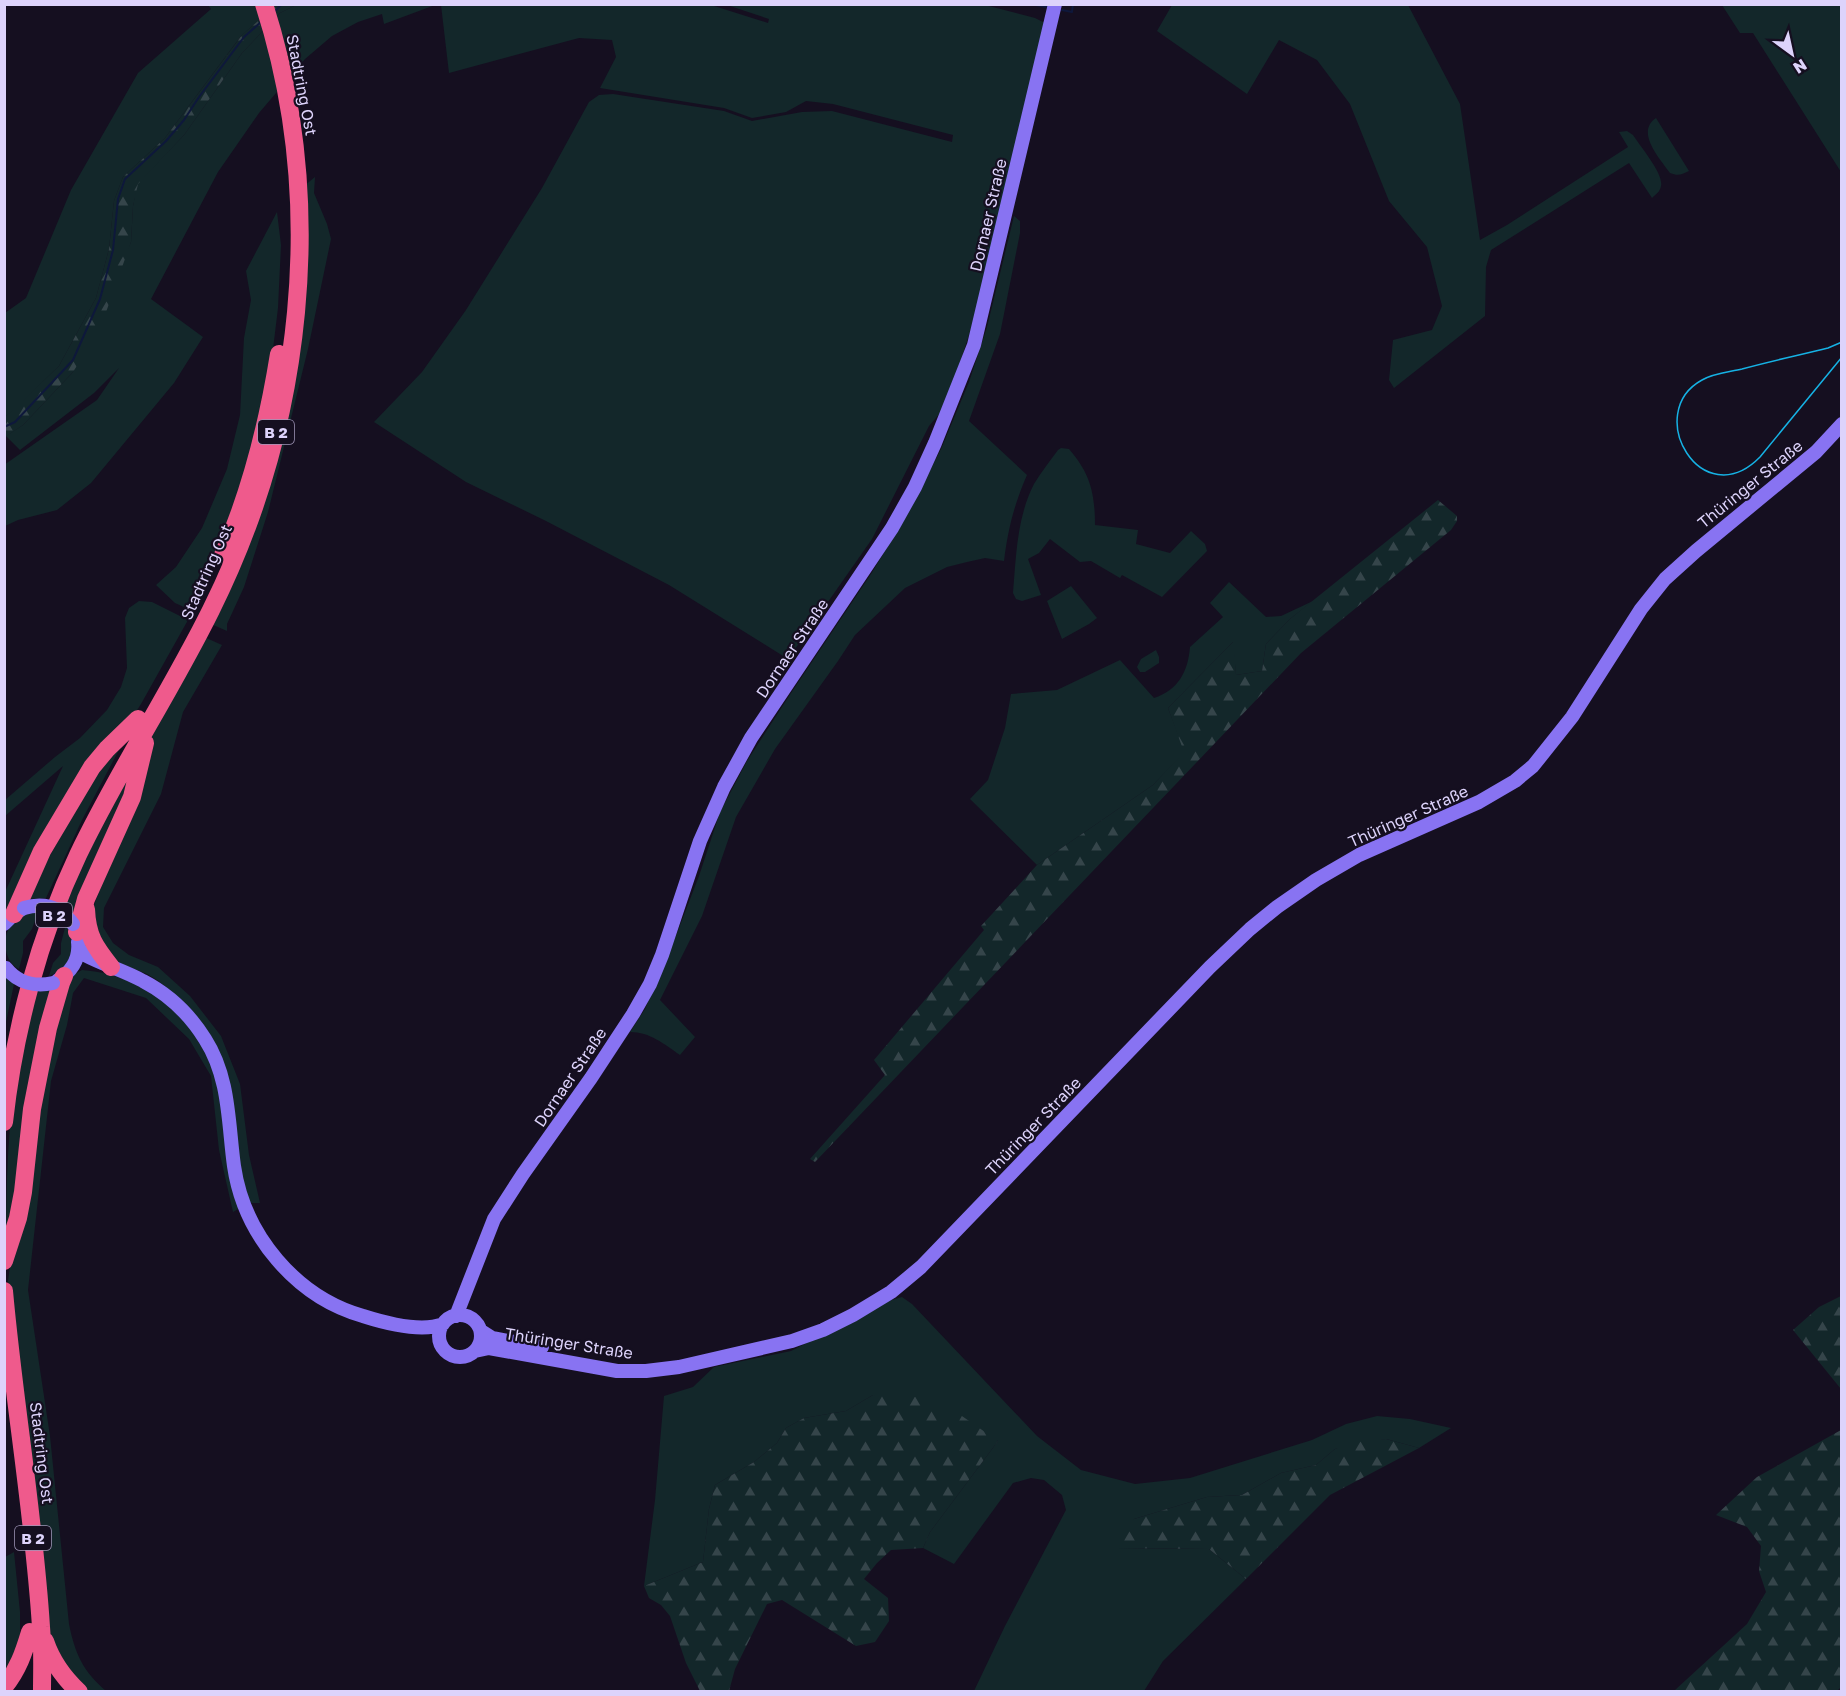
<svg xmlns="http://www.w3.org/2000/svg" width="1846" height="1696" font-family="'Golos Text',sans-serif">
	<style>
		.green { fill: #13272a }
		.forest { fill: url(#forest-firs) }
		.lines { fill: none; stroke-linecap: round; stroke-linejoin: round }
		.stream { stroke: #0e183b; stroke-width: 2 }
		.secondary { stroke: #8873f2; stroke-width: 14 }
		.highway { stroke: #ef5a8c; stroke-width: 18 }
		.tram { stroke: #16b2e4; stroke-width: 1.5 }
		.secondary-bridge { stroke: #8873f2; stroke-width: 14 }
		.labels { text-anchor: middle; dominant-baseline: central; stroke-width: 4.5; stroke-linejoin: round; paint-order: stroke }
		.shield { fill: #150f20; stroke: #a198b9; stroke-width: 1.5 }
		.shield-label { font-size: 15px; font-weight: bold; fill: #ddd3fb }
		.street-label { font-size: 16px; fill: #ddd3fb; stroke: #150f20 }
	</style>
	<defs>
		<pattern id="forest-firs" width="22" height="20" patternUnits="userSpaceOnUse" patternTransform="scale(1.5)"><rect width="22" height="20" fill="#13272a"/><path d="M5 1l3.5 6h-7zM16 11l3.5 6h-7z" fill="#35454a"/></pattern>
	</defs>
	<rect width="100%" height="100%" fill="#150f20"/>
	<path class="green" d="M 981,4 L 1035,18 L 1045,23 L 977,310 L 957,372 L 941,412 L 929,426 L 872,539 L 788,659 L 669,585 L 546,521 L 466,482 L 374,422 L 422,372 L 466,310 L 542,188 L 589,102 L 599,95 L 613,94 L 724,111 L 752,121 L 802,112 L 832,111 L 952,142 L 953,135 L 833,104 L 806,101 L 786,112 L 752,118 L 724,108 L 600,88 L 616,57 L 612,40 L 579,38 L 449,73 L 441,5 L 711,5 L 768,23 L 769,19 L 727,5 Z
		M 208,5 L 276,5 L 241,36 L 165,138 L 123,177 L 114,201 L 109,249 L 96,298 L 59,366 L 15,409 L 5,417 L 5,313 L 26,298 L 71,190 L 138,73 L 211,9 Z
		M 296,5 L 435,5 L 384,24 L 382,14 L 358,22 L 332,36 L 305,59 L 259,113 L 218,172 L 151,299 L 203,337 L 174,383 L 91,483 L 57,510 L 18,520 L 5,526 L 4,465 L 97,400 L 119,368 L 94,393 L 20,450 L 6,436 L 23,425 L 73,372 L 131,242 L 133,206 L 137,184 L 184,135 L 242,53 L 280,13 Z
		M 1172,5 L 1408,5 L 1460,104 L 1480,240 L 1507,225 L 1628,147 L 1619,132 L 1627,131 L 1633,135 C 1640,146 1664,174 1661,186 C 1660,192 1656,194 1652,198 L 1629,163 L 1491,250 L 1486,267 L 1485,316 L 1394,388 L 1389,380 L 1393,340 L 1432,330 L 1442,306 L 1427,247 L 1389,201 L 1350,104 L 1317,60 L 1279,40 L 1247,94 L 1157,31 Z
		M 1722,5 L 1841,5 L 1841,172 L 1753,33 L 1740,33 Z
		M 1656,118 L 1689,171 C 1681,175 1678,176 1670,173 C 1660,159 1635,132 1656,118 Z
		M 315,177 L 314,193 L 327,224 L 331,239 L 308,349 L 268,512 L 244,587 L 227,624 L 227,631 L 211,624 L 266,496 L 304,186 Z
		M 277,212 L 281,245 L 278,308 L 269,382 L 227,536 L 193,611 L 175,603 L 156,585 L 176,567 L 202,528 L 227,469 L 240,415 L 244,338 L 251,300 L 246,271 Z
		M 1014,216 L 1020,221 L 1020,233 L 1000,334 L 969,421 L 1027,475 C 1014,505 1008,529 1004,561 L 985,558 L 967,562 L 947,567 L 905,588 L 855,635 L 838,661 L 775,749 L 736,817 L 702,916 L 660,1000 L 695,1037 L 680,1055 C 664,1044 650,1032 630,1032 L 645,1009 L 677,933 L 699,876 L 720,812 L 747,761 L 791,693 L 871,574 L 904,520 L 941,449 L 969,382 L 987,327 Z
		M 1061,448 L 1069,449 C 1090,473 1095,493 1095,525 L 1138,530 L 1136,544 L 1170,553 L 1191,531 L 1205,544 L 1207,551 L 1162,597 L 1122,575 L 1120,578 L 1091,561 L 1080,562 L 1050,539 L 1039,553 L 1028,559 L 1041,595 L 1022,601 L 1016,599 L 1013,593 C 1016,556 1017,517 1034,484 C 1041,472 1050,461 1058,450 Z
		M 1229,582 L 1266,617 L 1281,616 L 1313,601 L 1290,619 L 1266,644 L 1262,671 L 1236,675 L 1233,642 L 1168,708 L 1185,752 L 1153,785 L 1037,865 L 970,799 L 988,780 L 1005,728 L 1011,694 L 1057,690 L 1120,660 L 1154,698 C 1178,690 1188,672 1190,647 L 1223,617 L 1210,603 Z
		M 1071,586 L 1097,618 L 1089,624 L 1062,639 L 1047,601 Z
		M 139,601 L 152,602 L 188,620 L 141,704 L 5,914 L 5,892 L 63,766 L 5,816 L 5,800 L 55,757 L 80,738 L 107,710 L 121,687 L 127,668 L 125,618 L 129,608 Z
		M 204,637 L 222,645 L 183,712 L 161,794 L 104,908 L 103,927 L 113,943 L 129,955 L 158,967 L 190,996 L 221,1036 L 240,1084 L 249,1155 L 260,1203 L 252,1203 L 248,1201 L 240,1173 L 234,1112 L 188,1008 L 171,991 L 157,980 L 147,974 L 117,962 L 105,953 L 92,917 L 94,905 L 141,781 L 152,736 Z
		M 1156,650 L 1159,657 L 1159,663 L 1145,672 L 1140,672 L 1137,667 L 1141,659 Z
		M 120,748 L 82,820 L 46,898 L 29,899 L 49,857 L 97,774 Z
		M 137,755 L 132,787 L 78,915 L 65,902 L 79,870 Z
		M 29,912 L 38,912 L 32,929 L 23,941 L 23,953 L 19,969 C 5,963 1,939 10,927 C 14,920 22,916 29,912 Z
		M 66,924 C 77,945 73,967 49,976 L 53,963 L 61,954 L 61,943 Z
		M 82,970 C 139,974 191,1012 213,1064 C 218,1078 219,1095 222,1109 C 228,1142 234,1175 240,1208 L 233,1212 L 219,1150 L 211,1076 L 189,1039 L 146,998 L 84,978 L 73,993 L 67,1025 L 51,1081 L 28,1290 L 50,1436 L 69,1624 C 75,1654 83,1671 106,1691 L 85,1691 L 52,1653 L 10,1318 L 8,1281 L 11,1259 L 35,1125 L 63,989 L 75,974 Z
		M 5,976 L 14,984 L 5,1027 Z
		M 55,989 L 18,1197 L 6,1237 C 6,1200 7,1163 10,1126 C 14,1080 26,1035 37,990 Z
		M 902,1297 L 912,1304 L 1037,1436 L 1081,1470 L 1135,1484 L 1190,1478 L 1312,1440 L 1346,1424 L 1377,1416 L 1410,1419 L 1451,1428 L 1419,1448 L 1386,1439 L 1335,1449 L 1316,1465 L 1281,1473 L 1242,1495 L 1207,1497 L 1134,1519 L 1119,1548 L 1209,1549 L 1246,1579 L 1163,1661 L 1144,1691 L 974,1691 L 1005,1626 L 1066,1510 L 1062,1495 L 1044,1480 L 1031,1478 L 1013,1483 L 954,1564 L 923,1548 L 930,1532 L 998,1441 L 873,1395 L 846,1411 L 804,1418 L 786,1428 L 777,1443 L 754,1462 L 715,1485 L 709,1509 L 703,1562 L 644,1586 L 655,1500 L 664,1396 L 693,1387 L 714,1367 L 791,1351 L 891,1300 Z
		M 14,1552 L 20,1612 L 20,1638 L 5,1676 L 5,1557 Z"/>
	<path class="forest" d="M 276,5 L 296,5 L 280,13 L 242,53 L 184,135 L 138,184 L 133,206 L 131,242 L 100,329 L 73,372 L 23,425 L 5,437 L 5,417 L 15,408 L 59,366 L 96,298 L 109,249 L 114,201 L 123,177 L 165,138 L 242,35 Z
		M 1438,500 L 1457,516 L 1457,521 L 1451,530 L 1301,653 L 815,1162 L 810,1159 L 885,1075 L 874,1060 L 984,930 L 981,926 L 1037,865 L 1153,785 L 1184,752 L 1168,708 L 1234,641 L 1236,675 L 1262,671 L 1266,644 L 1290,619 Z
		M 1841,1296 L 1841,1389 L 1793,1330 L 1819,1307 Z
		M 873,1395 L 918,1397 L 959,1414 L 998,1441 L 930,1532 L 923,1548 L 891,1550 L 877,1563 L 864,1579 L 888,1598 L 889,1621 L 875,1642 L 856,1646 L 782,1600 L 767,1604 L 735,1669 L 729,1691 L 700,1691 L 686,1663 L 670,1616 L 661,1605 L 649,1598 L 644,1586 L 703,1562 L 709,1509 L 715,1485 L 754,1462 L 777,1443 L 786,1428 L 804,1418 L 846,1411 Z
		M 1841,1430 L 1841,1687 L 1836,1692 L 1674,1691 L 1747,1624 L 1766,1592 L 1759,1571 L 1761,1546 L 1747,1527 L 1716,1515 L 1757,1477 Z
		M 1386,1439 L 1419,1448 L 1330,1495 L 1246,1579 L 1209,1549 L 1119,1548 L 1119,1527 L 1134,1519 L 1207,1497 L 1242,1495 L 1281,1473 L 1316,1465 L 1335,1449 L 1354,1442 Z"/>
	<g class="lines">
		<path class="stream" d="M 1030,4 L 1047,7
			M 1062,10 L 1072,12 L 1073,4
			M 275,11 L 282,4
			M 4,427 L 15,422 L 73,360 L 100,299 L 113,250 L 118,199 L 125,179 L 166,141 L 184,120 L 199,97 L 244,37 L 261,22"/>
		<path class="secondary" d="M 4,924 L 14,914 L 22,909
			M 79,948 L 85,955 C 104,965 125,971 143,981 C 168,994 190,1015 205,1039 C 230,1078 228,1123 234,1166 C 244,1235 296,1297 363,1316 C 385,1323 421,1333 443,1324
			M 57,981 C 71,972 80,959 78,942
			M439 1336a21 21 0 1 1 42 0a21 21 0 1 1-42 0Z
			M 456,1316 L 494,1219 L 523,1174 L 591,1078 L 633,1014 L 650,984 L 662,955 L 700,841 L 724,787 L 751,738 L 892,528 L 915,487 L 935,443 L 974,345 L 1055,4
			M 481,1331 L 492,1338 L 542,1347
			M 475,1351 L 489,1348 L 617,1371 L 646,1371 L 679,1367 L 792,1341 L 823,1330 L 853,1315 L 891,1292 L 921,1267 L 1210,967 L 1250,929 L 1277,907 L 1316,880 L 1359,855 L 1479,802 L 1515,781 L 1533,766 L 1572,717 L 1641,609 L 1665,579 L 1696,551 L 1816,452 L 1842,424"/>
		<path class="highway" d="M 223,555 C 251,491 268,423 279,354
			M 86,909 C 87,936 95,947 111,967
			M 14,914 L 42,851 L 92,767 L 107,749 L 138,719
			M 77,932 L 86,899 L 132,797 L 145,743
			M 4,1122 C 14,1031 39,937 78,855 C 118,771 170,693 211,610 C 303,425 328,203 264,4
			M 4,1261 L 18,1218 L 23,1192 L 32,1109 L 48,1028 L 61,983 L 64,976
			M 4,1291 C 14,1403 34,1515 41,1627 C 43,1649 42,1670 42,1692
			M 45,1641 C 52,1662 63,1677 79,1692
			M 4,1687 C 18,1670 24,1652 30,1632"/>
		<path class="tram" d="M 1842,342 L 1828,348 C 1800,355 1771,361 1742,369 C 1730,372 1714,373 1702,380 C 1642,413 1702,516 1760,457 L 1842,357"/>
		<path class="secondary-bridge" d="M 24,908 C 44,902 60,907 73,924
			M 6,968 C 18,983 35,987 53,983"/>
	</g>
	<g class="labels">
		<g class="shield">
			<rect x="258" y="420" width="36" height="24" rx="4.5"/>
			<rect x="36" y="903" width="36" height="24" rx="4.5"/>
			<rect x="15" y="1526" width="36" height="24" rx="4.5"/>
		</g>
		<g class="shield-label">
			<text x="276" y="432">B 2</text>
			<text x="54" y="915">B 2</text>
			<text x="33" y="1538">B 2</text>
		</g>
		<g class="street-label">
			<text transform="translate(302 85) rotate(79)">Stadtring Ost</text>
			<text transform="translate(988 215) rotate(-77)">Dornaer Straße</text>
			<text transform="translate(1750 484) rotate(-39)">Thüringer Straße</text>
			<text transform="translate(206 572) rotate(-66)">Stadtring Ost</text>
			<text transform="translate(792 648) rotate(-56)">Dornaer Straße</text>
			<text transform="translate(1408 816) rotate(-24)">Thüringer Straße</text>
			<text transform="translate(570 1077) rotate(-56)">Dornaer Straße</text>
			<text transform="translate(1033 1126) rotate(-46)">Thüringer Straße</text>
			<text transform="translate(569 1343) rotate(9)">Thüringer Straße</text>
			<text transform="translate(42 1453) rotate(83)">Stadtring Ost</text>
		</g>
	</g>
	<rect width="1846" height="1696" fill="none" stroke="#ddd3fb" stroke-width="12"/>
	<g transform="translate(1792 54) rotate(147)" stroke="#150f20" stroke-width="4.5" paint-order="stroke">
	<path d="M0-4.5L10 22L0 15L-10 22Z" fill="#ddd3fb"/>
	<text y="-9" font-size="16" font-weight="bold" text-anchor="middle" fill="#ddd3fb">N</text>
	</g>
</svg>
